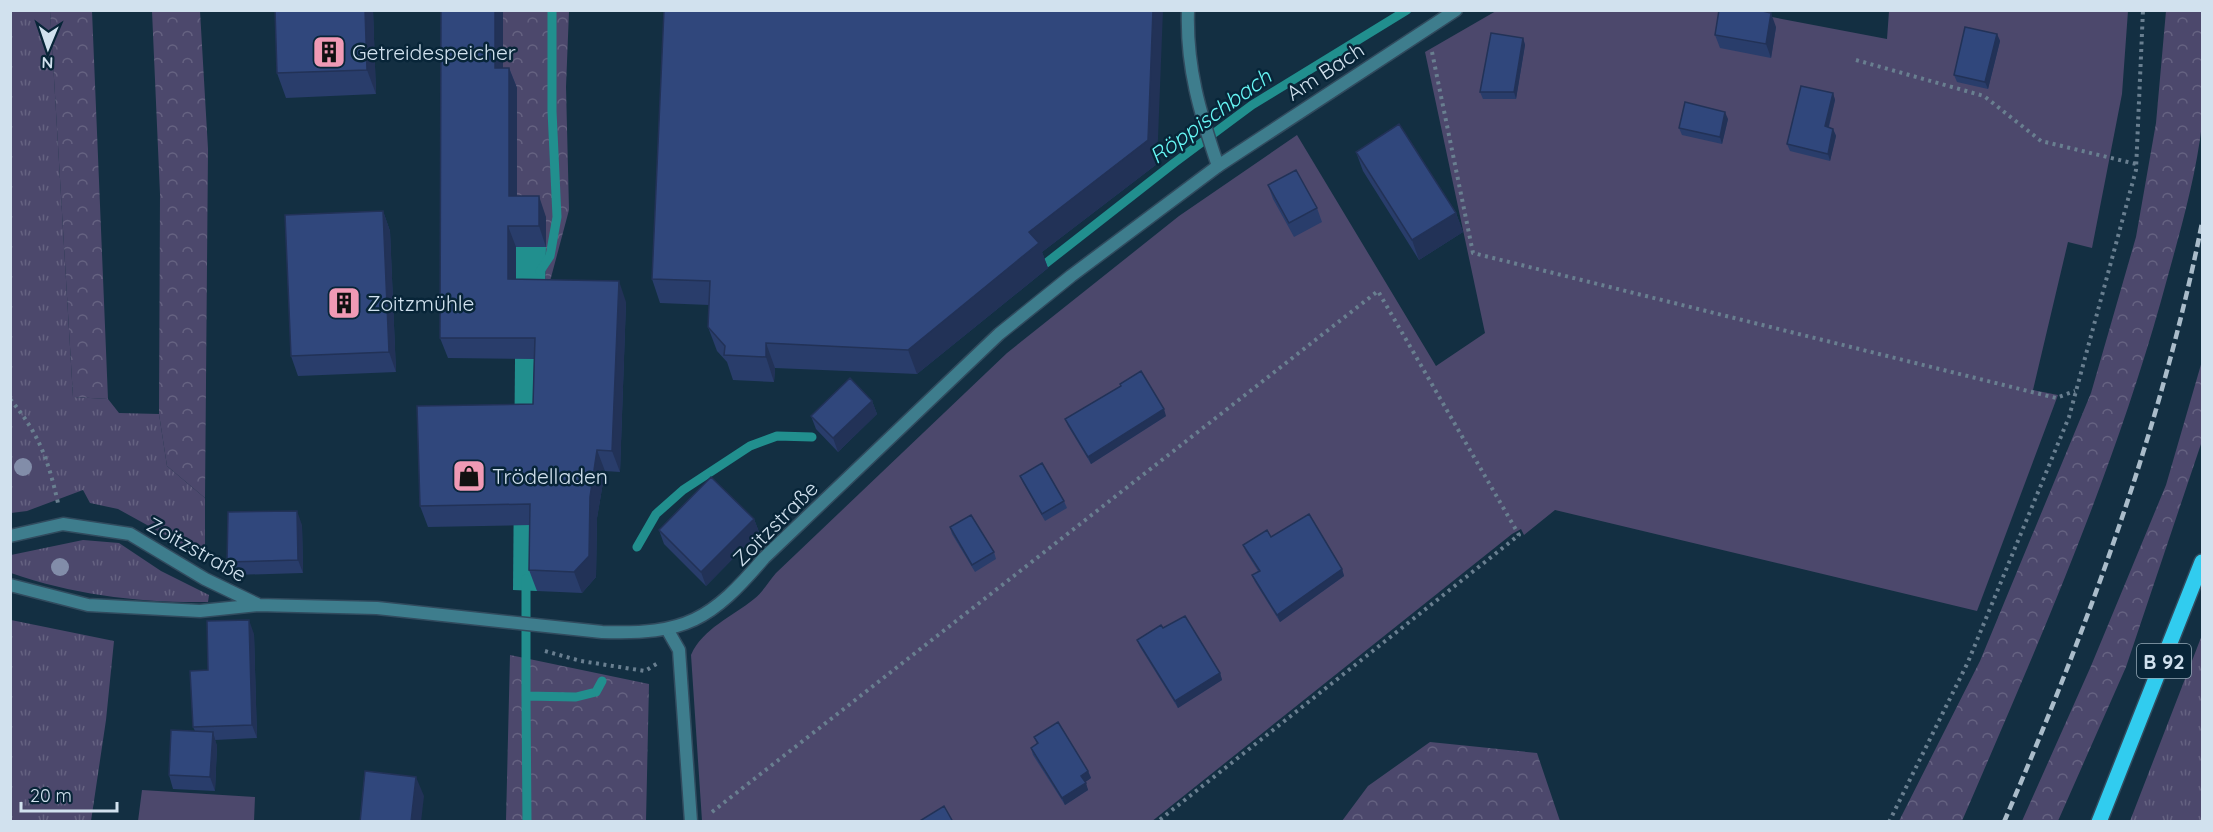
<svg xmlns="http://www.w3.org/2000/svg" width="2213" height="832" font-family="Quicksand,sans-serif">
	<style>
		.grass { fill: url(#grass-tufts) }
		.forest { fill: url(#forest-crowns) }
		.green { fill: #4c486c }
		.water { fill: #218f8e }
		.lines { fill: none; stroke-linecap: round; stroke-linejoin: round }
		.stream { stroke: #218f8e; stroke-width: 9 }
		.service-casing { stroke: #314b5e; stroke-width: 15 }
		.minor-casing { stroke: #314b5e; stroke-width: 15 }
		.primary-casing { stroke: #314b5e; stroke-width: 18 }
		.path { stroke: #697f90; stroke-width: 4; stroke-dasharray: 3 4.5; stroke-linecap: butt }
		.service { stroke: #3e7d8d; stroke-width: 12 }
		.minor { stroke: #3e7d8d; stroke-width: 12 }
		.primary { stroke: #31ccef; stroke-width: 15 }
		.rail { stroke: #aabcca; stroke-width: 4.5; stroke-dasharray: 9 4.5; stroke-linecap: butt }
		.tree { fill: #828da9 }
		.wall { fill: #293d6b }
		.shaded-wall { fill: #223257 }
		.building { fill: #30477c; stroke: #223257; stroke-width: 1.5 }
		.labels { text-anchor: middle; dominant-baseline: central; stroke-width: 5; stroke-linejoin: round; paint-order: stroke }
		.shield { fill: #082538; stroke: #95a9b7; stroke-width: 1.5 }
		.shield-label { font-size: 20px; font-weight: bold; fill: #d1e1ee }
		.poi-label { font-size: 21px; fill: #d1e1ee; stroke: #082538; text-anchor: start }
		.street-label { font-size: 21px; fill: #d1e1ee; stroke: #082538 }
		.water-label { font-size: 22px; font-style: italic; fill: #67f7f5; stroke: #082538 }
	</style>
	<defs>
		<pattern id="grass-tufts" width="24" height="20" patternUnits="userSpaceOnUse" patternTransform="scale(1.5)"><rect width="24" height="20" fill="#4c486c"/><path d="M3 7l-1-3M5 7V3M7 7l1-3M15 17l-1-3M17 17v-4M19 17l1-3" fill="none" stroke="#656281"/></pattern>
		<pattern id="forest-crowns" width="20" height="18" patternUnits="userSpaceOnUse" patternTransform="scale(1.5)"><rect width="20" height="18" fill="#4c486c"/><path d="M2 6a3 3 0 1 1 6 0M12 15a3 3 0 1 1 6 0" fill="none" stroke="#656281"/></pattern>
	</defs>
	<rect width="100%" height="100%" fill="#132f42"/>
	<path class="grass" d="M 10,11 L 50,11 L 73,397 L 108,399 L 119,413 L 159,414 L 167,466 L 205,498 L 205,557 L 118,509 L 90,503 L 83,490 L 27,511 L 11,513 Z
		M 83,540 L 119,543 L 161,571 L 209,595 L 208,602 C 140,603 74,595 11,573 L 11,555 Z
		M 11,620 L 114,641 L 106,720 L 91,821 L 11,821 Z
		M 2202,635 L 2202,821 L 2130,821 Z"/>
	<path class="forest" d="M 50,11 L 92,11 L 108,399 L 73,397 Z
		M 152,11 L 200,11 L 208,149 L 205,498 L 167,466 L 159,414 L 160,194 Z
		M 503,11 L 569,11 L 566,87 L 569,210 L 545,300 L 546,217 L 517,217 L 517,89 L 503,88 Z
		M 2166,11 L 2202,11 C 2203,48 2207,87 2202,124 C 2195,184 2177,242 2161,301 C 2110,482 2036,649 1962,821 L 1899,821 L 1980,661 L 2091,393 L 2136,237 L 2156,123 Z
		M 2202,361 L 2202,441 L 2126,667 L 2058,821 L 2022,821 L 2091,666 L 2166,485 Z
		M 510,655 L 649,684 L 646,821 L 506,821 Z
		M 1430,742 L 1537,753 L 1560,821 L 1342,821 L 1368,786 Z"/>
	<path class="green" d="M 1496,11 L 1740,11 L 1887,39 L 1889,11 L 2128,11 L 2122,94 L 2092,248 L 2068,242 L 2033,390 L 2058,395 L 1977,611 L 1555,510 L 1524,535 L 1521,529 L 1512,534 L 1151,822 L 702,821 L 691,655 C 703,628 732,617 754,599 C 763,592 769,581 776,573 L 1007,353 L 1179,216 L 1297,135 L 1436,366 L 1485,333 L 1425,52 Z
		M 142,790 L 255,797 L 254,821 L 138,821 Z"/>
	<path class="water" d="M 516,247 L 546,247 L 537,591 L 513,590 Z"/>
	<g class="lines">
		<path class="stream" d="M 1045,264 L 1174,163 L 1252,105 L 1407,10
			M 540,271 L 550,256 L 557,217 L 552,111 L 552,10
			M 637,547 L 656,514 L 683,490 L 750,446 L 777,436 L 812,437
			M 526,696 L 526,579
			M 527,822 L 526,696 L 576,697 L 596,692 L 602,681"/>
		<defs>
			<path id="service" d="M 1188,10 C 1186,67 1200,113 1218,166
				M 667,629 L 679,650 L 691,822"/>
			<path id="minor" d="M 10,536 L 63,524 L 130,534 L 205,579 L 257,604
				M 10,585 L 88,605 L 200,611 L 258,605 L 377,608 L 602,632 C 686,635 711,620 764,558 L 999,334 L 1071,276 L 1218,166 L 1456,10"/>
			<path id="primary" d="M 2099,822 L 2202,562"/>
		</defs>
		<use href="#service" class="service-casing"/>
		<use href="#minor" class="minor-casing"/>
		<use href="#primary" class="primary-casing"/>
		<path class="path" d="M 1432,52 L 1473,253 L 2056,398 L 2075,391
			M 1856,60 L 1984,96 L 2041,141 L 2136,164
			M 10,399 C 39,434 48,459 58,503
			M 545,651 L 581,661 L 645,671 L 658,663
			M 712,812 L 1378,291 L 1519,535 L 1157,822
			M 1889,822 L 1968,662 L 2069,417 L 2136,170 L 2143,10"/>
		<use href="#service" class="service"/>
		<use href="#minor" class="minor"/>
		<use href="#primary" class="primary"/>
		<path class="rail" d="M 2004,822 C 2087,629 2161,429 2202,223"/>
	</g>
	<g class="tree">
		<circle cx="23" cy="467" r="9"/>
		<circle cx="60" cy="567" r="9"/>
	</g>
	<path class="wall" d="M 373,10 L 376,94 L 286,98 L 277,73 Z
		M 441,10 L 503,10 L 503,68 L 509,68 L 517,88 L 517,196 L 546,217 L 546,247 L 516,247 L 516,279 L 626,302 L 620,472 L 605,471 L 597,518 L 596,577 L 582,593 L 537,591 L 529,570 L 530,525 L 428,527 L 420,506 L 533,404 L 534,359 L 448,358 L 440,338 Z
		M 1776,27 L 1771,58 L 1720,48 L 1715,35 Z
		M 1997,34 L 2000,41 L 1988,89 L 1957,82 L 1954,75 Z
		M 1523,38 L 1525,45 L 1516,99 L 1483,99 L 1480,92 Z
		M 1833,93 L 1835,100 L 1829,127 L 1833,129 L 1836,136 L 1830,161 L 1790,151 L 1787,144 Z
		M 1728,119 L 1722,144 L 1682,135 L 1679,128 Z
		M 1356,152 L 1456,213 L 1463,232 L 1419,260 L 1363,171 Z
		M 1157,164 L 1042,252 L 1048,268 L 917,374 L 775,368 L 774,382 L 733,380 L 727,362 L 717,351 L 708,327 L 709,305 L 660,303 L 652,279 Z
		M 1268,185 L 1317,208 L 1322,222 L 1294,237 L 1273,199 Z
		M 383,211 L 390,231 L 396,372 L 298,376 L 291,356 Z
		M 872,401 L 877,414 L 838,452 L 816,429 L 811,416 Z
		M 1166,416 L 1091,464 L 1068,426 L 1065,419 Z
		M 1020,476 L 1064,501 L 1067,508 L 1045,521 L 1023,483 Z
		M 754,519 L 759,532 L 706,586 L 664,544 L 659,530 Z
		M 302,525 L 303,573 L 232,575 L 227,562 Z
		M 950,527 L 994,552 L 996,559 L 975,572 L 952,534 Z
		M 1271,537 L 1342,569 L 1344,576 L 1280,622 L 1255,582 L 1252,575 L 1258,571 L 1246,552 L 1243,545 Z
		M 1163,628 L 1220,673 L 1222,680 L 1178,708 L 1140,647 L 1137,640 Z
		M 254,634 L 257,738 L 215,740 L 217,746 L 215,791 L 173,789 L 169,775 L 195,731 L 193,727 Z
		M 1034,737 L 1088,771 L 1091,778 L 1085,782 L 1088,790 L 1065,805 L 1033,755 L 1031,748 L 1037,744 Z"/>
	<path class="shaded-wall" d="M 365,10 L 373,10 L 376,94 L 367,70 Z
		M 495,10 L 503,10 L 503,88 L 495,68 Z
		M 1153,10 L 1163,10 L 1157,164 L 1042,252 L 1048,268 L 917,374 L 908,350 L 1029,232 Z
		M 1771,13 L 1776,27 L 1771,58 L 1766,44 Z
		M 1997,34 L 2000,41 L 1988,89 L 1985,82 Z
		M 1523,38 L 1525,45 L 1516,99 L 1514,92 Z
		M 509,68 L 517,88 L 517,217 L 509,196 Z
		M 1833,93 L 1835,100 L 1827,133 L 1825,126 Z
		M 1725,112 L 1728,119 L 1722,144 L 1720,137 Z
		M 1833,129 L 1836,136 L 1830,161 L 1828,154 Z
		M 539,196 L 546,217 L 546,247 L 539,226 Z
		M 383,211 L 390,231 L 396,372 L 389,352 Z
		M 1456,213 L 1463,232 L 1419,260 L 1412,240 Z
		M 508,226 L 516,247 L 516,299 L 508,279 Z
		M 619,281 L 626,302 L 620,472 L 612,451 Z
		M 766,343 L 775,368 L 774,382 L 766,357 Z
		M 872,401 L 877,414 L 838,452 L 833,438 Z
		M 1164,409 L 1166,416 L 1091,464 L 1088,457 Z
		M 597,450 L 605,471 L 597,518 L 596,577 L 582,593 L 574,572 L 590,497 Z
		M 297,511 L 302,525 L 303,573 L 298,560 Z
		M 754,519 L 759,532 L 706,586 L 701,572 Z
		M 1342,569 L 1344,576 L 1280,622 L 1277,615 Z
		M 249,620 L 254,634 L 257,738 L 252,725 Z
		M 1220,673 L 1222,680 L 1178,708 L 1175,701 Z
		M 213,732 L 217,746 L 215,791 L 210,777 Z
		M 1088,771 L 1091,778 L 1084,783 L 1081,776 Z
		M 416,777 L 424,796 L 421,822 L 411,822 Z
		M 1086,783 L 1088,790 L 1065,805 L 1062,798 Z"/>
	<path class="building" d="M 275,10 L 365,10 L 367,70 L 277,73 Z
		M 441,10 L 495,10 L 495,68 L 509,68 L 509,196 L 539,196 L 539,226 L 508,226 L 508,279 L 619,281 L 612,451 L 597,450 L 590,497 L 589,556 L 574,572 L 529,570 L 530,504 L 420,506 L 417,406 L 533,404 L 535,338 L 440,338 Z
		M 664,10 L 1153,10 L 1148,140 L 1029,232 L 1039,243 L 908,350 L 766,343 L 766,357 L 724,355 L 725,346 L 708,327 L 710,281 L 652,279 Z
		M 1719,10 L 1758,10 L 1771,13 L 1766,44 L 1715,35 Z
		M 1965,27 L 1997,34 L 1985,82 L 1954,75 Z
		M 1491,33 L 1523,38 L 1514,92 L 1480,92 Z
		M 1801,86 L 1833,93 L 1825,126 L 1833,129 L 1828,154 L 1787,144 Z
		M 1685,102 L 1725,112 L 1720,137 L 1679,128 Z
		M 1399,124 L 1456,213 L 1412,240 L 1356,152 Z
		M 1296,170 L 1317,208 L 1289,223 L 1268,185 Z
		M 383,211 L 389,352 L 291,356 L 285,215 Z
		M 1141,371 L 1164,409 L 1088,457 L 1065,419 L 1121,386 L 1120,384 Z
		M 850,378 L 872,401 L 833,438 L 811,416 Z
		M 1042,463 L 1064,501 L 1042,514 L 1020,476 Z
		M 711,477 L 754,519 L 701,572 L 659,530 Z
		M 297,511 L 298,560 L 227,562 L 228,512 Z
		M 1309,514 L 1342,569 L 1277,615 L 1252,575 L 1260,571 L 1243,545 L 1267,530 L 1271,537 Z
		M 971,515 L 994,552 L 972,565 L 950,527 Z
		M 1185,616 L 1220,673 L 1175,701 L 1137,640 L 1161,625 L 1163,628 Z
		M 249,620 L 252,725 L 193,727 L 190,671 L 208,670 L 207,621 Z
		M 1058,722 L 1088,771 L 1081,776 L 1086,783 L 1062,798 L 1031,748 L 1038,743 L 1034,737 Z
		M 171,730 L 213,732 L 210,777 L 169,775 Z
		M 365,771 L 416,777 L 411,822 L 360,822 Z
		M 944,806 L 953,822 L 918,822 Z"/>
	<defs>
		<symbol id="building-square" viewBox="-11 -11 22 22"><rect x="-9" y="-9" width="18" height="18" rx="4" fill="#f09ab5" stroke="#082538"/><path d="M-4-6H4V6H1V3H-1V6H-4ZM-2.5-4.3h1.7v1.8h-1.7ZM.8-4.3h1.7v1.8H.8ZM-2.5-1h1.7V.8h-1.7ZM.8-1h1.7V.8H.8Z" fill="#111"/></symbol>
		<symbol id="shop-square" viewBox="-11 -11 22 22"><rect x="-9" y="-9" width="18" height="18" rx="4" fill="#f09ab5" stroke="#082538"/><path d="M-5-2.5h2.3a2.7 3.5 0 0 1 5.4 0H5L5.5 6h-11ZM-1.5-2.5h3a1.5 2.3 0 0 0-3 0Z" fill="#111"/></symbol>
	</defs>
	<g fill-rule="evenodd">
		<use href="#building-square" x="310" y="33" width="38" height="38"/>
		<use href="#building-square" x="325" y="284" width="38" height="38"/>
		<use href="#shop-square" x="450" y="457" width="38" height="38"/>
	</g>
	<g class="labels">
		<rect class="shield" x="2137" y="644" width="54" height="34" rx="4.5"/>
		<g class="shield-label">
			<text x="2164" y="661">B 92</text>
		</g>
		<g class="poi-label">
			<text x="352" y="52">Getreidespeicher</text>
			<text x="367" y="303">Zoitzmühle</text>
			<text x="492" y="476">Trödelladen</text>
		</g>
		<g class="street-label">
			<text transform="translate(1325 71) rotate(-33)">Am Bach</text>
			<text transform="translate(775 523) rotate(-45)">Zoitzstraße</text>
			<text transform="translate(197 549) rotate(29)">Zoitzstraße</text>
		</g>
		<g class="water-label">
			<text transform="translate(1210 116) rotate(-36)">Röppischbach</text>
		</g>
	</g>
	<rect width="2213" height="832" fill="none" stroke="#d1e1ee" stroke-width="24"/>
	<g transform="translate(48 48) rotate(182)" stroke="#082538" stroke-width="4.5" paint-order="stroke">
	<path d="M0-4.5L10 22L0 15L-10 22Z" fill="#d1e1ee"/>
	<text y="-9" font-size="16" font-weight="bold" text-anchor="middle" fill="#d1e1ee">N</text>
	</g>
	<path d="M21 802v9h96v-9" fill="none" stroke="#d1e1ee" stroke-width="3"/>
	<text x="30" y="802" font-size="18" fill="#d1e1ee" stroke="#082538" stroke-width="4.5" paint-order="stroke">20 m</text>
</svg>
